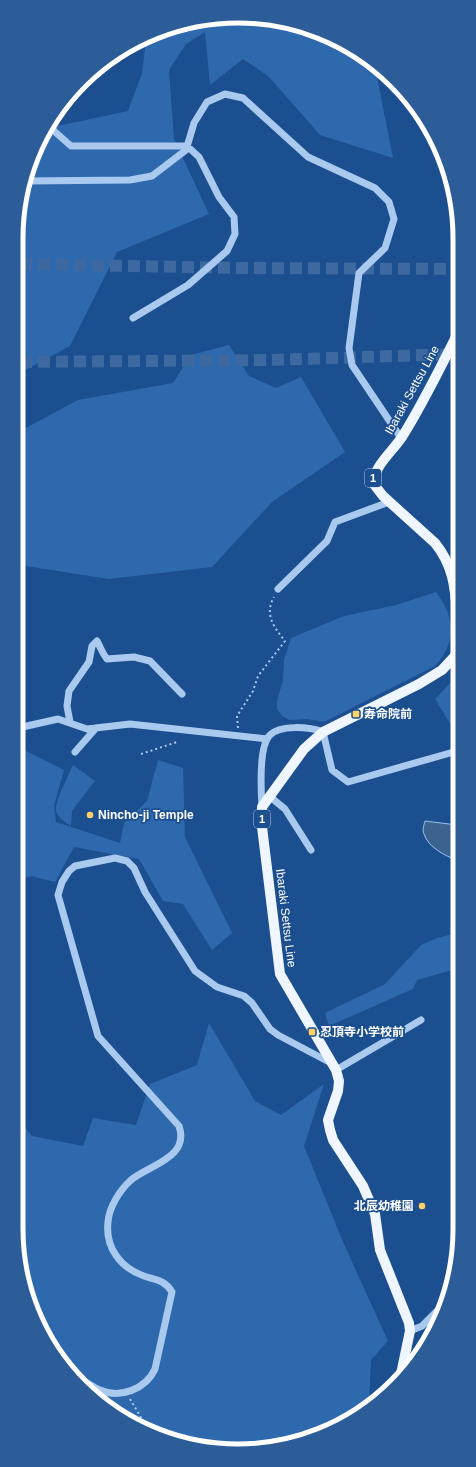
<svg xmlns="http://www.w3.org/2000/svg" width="476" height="1467" font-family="Helvetica,'Noto Sans JP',sans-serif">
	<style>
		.green { fill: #2e69ad }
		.water { fill: #3c6290; stroke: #9cc4f0 }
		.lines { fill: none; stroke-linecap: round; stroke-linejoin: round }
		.highway-tunnel { stroke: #3d69a0; stroke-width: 12; stroke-dasharray: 12 6; stroke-linecap: butt }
		.path { stroke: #a9c9ee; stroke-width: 2; stroke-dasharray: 2 3; stroke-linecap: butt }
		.minor { stroke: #a9c9ee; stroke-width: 7 }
		.major { stroke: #f0f6ff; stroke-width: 10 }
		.poi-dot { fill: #ffd166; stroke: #1b4f8f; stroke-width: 1.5 }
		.labels { text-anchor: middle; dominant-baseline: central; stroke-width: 3.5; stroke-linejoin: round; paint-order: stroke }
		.shield { fill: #1b4f8f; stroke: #bbcadd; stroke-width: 1 }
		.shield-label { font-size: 11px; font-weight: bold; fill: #fff }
		.street-label { font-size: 12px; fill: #fff; stroke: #1b4f8f }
		.poi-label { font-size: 12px; font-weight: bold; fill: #fff; stroke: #1b4f8f; text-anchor: start }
		.rim { fill: none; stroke: #fff; stroke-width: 5 }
	</style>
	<rect width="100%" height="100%" fill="#1b4f8f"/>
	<path class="green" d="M 195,20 L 282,20 L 336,41 L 377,77 L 393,158 L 320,135 L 269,77 L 243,59 L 210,85 L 205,32 L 186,44 L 169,70 L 174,139 L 209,214 L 117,252 L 70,346 L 20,373 L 20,194 L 48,128 L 128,111 L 142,73 L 146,40 Z
		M 229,345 L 249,376 L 276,388 L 301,377 L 345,452 L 272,502 L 212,567 L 109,579 L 19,565 L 19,427 L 22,430 L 78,400 L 173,383 L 191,355 Z
		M 436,592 C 455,617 457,642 435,666 L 324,722 L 307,719 L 289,720 L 282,716 L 277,709 L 277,701 L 283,680 L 284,660 L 291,638 L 344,616 L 396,605 Z
		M 457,676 L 457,731 L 453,728 L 435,699 Z
		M 18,747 L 64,770 L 54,806 L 56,822 L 120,843 L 124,823 L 147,801 L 158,760 L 183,768 L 185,837 L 232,933 L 212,950 L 183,904 L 163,901 L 139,859 L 74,847 L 55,882 L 31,876 L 17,881 Z
		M 73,765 L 95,781 L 72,811 L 71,826 C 64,822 55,816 56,807 C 57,798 69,774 73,765 Z
		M 456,933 L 456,969 L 417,980 L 413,989 L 329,1026 L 325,1013 L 385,984 L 421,945 L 437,938 Z
		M 209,1023 L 255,1101 L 281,1115 L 324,1084 L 304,1146 L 343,1242 L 388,1341 L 371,1360 L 369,1402 L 371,1404 L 362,1413 L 295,1443 L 209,1449 L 140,1428 L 71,1376 L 33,1314 L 16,1229 L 16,1116 L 32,1136 L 83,1146 L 93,1118 L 136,1125 L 150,1084 L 197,1065 Z"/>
	<path class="water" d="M 425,821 L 457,825 L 457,860 C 445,856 428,847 424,834 C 422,830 424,825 425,821 Z"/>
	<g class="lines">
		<path class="highway-tunnel" d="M 20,264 L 241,268 L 458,269
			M 20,362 L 270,360 L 458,354"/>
		<path class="path" d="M 238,728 L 237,716 L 253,691 L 258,676 L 285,641 C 274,627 264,615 274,597
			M 141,754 L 177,742
			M 130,1399 L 149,1431"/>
		<path class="minor" d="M 50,123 L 54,131 L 71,146 L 187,146 L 199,157 L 219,197 L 234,217 L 235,234 L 227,251 L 188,285 L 133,318
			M 26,181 L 130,180 L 152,176 L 186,150 L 194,123 L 207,102 L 225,94 L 243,98 L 308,157 L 375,188 L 389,202 L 394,219 L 385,248 L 359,273 L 349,348 L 352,365 L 401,438
			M 278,589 L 327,541 L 335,522 L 389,502
			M 70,722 L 67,706 L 69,691 L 89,662 L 92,646 L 97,641 C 101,648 102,653 107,659 L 134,657 L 150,661 L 182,694
			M 18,728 L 58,719 L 87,729 L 130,724 L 267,739
			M 75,752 L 96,728
			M 269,796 L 285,809 L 311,850
			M 262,807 C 261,791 259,748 269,736 C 279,724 310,727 323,732 L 332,770 L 348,782 L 457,751
			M 336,1070 L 421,1020
			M 410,1331 L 422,1326 L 441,1307
			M 77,1380 C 87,1380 91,1387 100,1390 C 120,1399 146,1389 155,1369 L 172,1292 C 165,1280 156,1280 144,1276 C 121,1268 105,1248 108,1222 C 109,1207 120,1190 131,1180 C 149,1165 190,1158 179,1126 L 98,1036 L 58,895 L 62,882 L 69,871 L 75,866 L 115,858 L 127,861 L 134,868 L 145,892 L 195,971 L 217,987 L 244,996 L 252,1003 L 270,1029 L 278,1035 L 331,1063"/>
		<path class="major" d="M 457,614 C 455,587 453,565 435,543 L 383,496 L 373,483 C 375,465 392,452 402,437 C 423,404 440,368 458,333
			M 401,1374 L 410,1331 L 409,1323 L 380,1250 L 375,1214 L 363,1186 L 333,1140 L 330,1130 L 328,1120 L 338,1091 L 339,1081 L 336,1070 L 280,974 L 262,827 L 262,807 L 304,749 L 323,732 L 419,684 L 442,670 L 455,656 L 457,650"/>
	</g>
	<g class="poi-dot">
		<rect x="352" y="710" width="8" height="8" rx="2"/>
		<circle cx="90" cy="815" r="4"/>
		<rect x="308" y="1028" width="8" height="8" rx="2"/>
		<circle cx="422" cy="1206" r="4"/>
	</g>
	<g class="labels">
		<g class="shield">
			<rect x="365" y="469" width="16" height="18" rx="3"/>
			<rect x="254" y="810" width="16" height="18" rx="3"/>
		</g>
		<g class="shield-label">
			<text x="373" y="478">1</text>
			<text x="262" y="819">1</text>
		</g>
		<g class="street-label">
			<text transform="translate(412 390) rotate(-61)">Ibaraki Settsu Line</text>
			<text transform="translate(286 918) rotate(83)">Ibaraki Settsu Line</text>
		</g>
		<g class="poi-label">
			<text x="364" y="714">寿命院前</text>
			<text x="98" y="815">Nincho-ji Temple</text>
			<text x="320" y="1032">忍頂寺小学校前</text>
			<text x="414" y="1206" text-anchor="end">北辰幼稚園</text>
		</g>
	</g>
	<path d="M0 0H476V1467H0ZM238 23H238A215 215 0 0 1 453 238V1229A215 215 0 0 1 238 1444H238A215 215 0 0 1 23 1229V238A215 215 0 0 1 238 23Z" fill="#2d5d98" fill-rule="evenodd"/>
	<path class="rim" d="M238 23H238A215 215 0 0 1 453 238V1229A215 215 0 0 1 238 1444H238A215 215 0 0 1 23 1229V238A215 215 0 0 1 238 23Z"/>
</svg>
